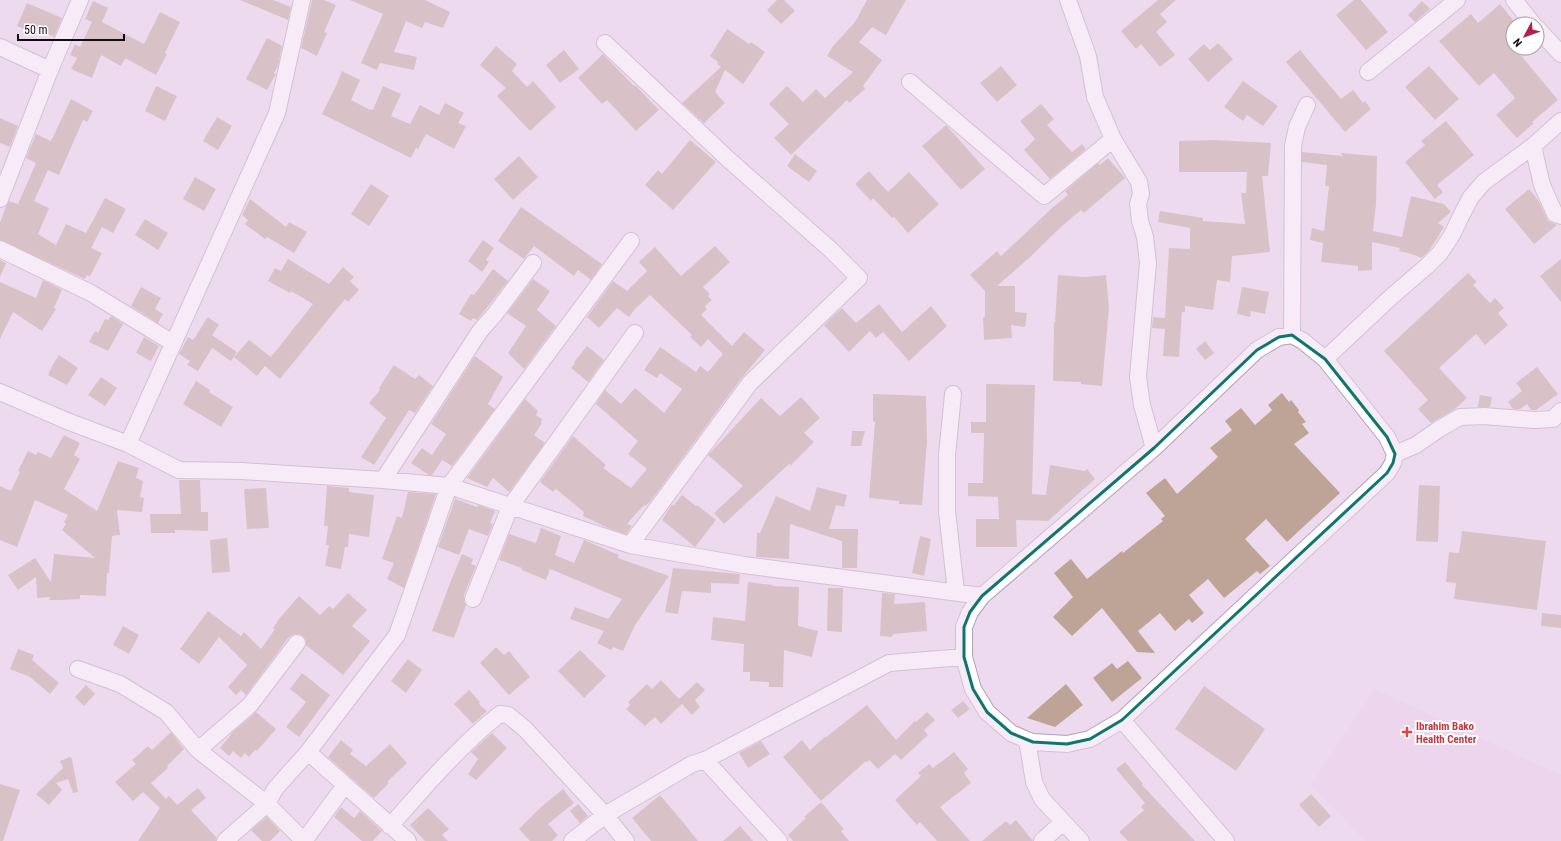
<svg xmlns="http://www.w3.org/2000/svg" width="1561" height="841" font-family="'Roboto Condensed',sans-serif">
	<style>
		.built { fill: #e9cfea }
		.building { fill: #bea497 }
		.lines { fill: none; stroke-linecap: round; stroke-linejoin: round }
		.minor-casing { stroke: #b4a0b4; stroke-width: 18 }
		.minor { stroke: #fff; stroke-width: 16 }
		.marked { fill: none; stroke: #0f766e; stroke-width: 3; stroke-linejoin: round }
		.health-dot { fill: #e0444e; stroke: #fff; stroke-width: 1.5 }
		.labels { text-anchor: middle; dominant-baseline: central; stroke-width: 4; stroke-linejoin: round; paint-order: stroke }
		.health-label { font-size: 11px; font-weight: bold; fill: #be3a42; stroke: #fff; text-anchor: start }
	</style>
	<rect width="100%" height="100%" fill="#eedaef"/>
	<path class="built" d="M 1375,689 L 1561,775 L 1561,841 L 1365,841 L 1311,785 Z"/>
	<path class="building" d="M 240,0 L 273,0 L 291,7 L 288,20 Z
		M 312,0 L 324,0 L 336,5 L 324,32 L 327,33 L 317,56 L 301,48 Z
		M 350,0 L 425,0 L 450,12 L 443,28 L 425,22 L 422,28 L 406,21 L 394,52 L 417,57 L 414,70 L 380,63 L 377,70 L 361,63 L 383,14 Z
		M 777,0 L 784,0 L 795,11 L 781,24 L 767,10 Z
		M 867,0 L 906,0 L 886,35 L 872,27 L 859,42 L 882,60 L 863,86 L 865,89 L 849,103 L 847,100 L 791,155 L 774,138 L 789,124 L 769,104 L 787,86 L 803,102 L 816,89 L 825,98 L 853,72 L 827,56 L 833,46 L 855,22 Z
		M 1158,0 L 1176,0 L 1160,14 L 1167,22 L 1156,32 L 1175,55 L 1160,67 L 1141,44 L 1136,49 L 1121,31 Z
		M 1354,0 L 1361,0 L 1388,32 L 1366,50 L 1336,15 Z
		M 93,1 L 108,8 L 102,22 L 144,44 L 160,12 L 180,22 L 165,53 L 167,54 L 156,75 L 125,58 L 121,66 L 101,55 L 92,78 L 71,69 L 77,58 L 70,55 L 75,44 L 80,47 L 92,22 L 85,19 Z
		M 1422,1 L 1430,9 L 1415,22 L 1408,15 Z
		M 27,3 L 62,18 L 54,37 L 35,28 L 33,33 L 17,26 Z
		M 1500,4 L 1513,20 L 1513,48 L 1515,48 L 1558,100 L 1532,122 L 1534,123 L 1517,138 L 1496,115 L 1515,98 L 1494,73 L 1479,86 L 1439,41 L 1471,14 L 1478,23 Z
		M 727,29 L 749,44 L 751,42 L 765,52 L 743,84 L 725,70 L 715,92 L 725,103 L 704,123 L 682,103 L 721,67 L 717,64 L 718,62 L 710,56 Z
		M 267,38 L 282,46 L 278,66 L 274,73 L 276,74 L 267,90 L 246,79 Z
		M 1218,43 L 1233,59 L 1208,82 L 1188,59 L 1204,44 L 1210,50 Z
		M 496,46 L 517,64 L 512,71 L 527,87 L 533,81 L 556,107 L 530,131 L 497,96 L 506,88 L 480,65 Z
		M 564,50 L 579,69 L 560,83 L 546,65 Z
		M 1300,50 L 1341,99 L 1353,90 L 1363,103 L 1365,101 L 1371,109 L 1345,132 L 1286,62 Z
		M 603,54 L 634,86 L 635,85 L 659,110 L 636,131 L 607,100 L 602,104 L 578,78 Z
		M 1001,66 L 1017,85 L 997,102 L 980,83 Z
		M 1429,66 L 1459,99 L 1435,120 L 1405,87 Z
		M 342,71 L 360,80 L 351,100 L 370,110 L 370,109 L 373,110 L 383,86 L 401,94 L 391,116 L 410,124 L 420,105 L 439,115 L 445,103 L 464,113 L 458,123 L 466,126 L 454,149 L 426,134 L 418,149 L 416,148 L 411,158 L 322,114 L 336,86 Z
		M 1243,81 L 1278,106 L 1263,126 L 1247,115 L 1243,121 L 1224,107 Z
		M 156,86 L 177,96 L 165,121 L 145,111 Z
		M 71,99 L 93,111 L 87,122 L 83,120 L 59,175 L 48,170 L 34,201 L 49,208 L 38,234 L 56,245 L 66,224 L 86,233 L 105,198 L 126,209 L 113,233 L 102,227 L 91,248 L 102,253 L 90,276 L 87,275 L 85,279 L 0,240 L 0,223 L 6,206 L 9,201 L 18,204 L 36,163 L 26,158 L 36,134 L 51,141 Z
		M 1041,104 L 1054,119 L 1047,125 L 1072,152 L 1082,144 L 1086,149 L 1050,179 L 1024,150 L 1035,139 L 1020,121 Z
		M 217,117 L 232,126 L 218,150 L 203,141 Z
		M 0,118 L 18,126 L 10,147 L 0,143 Z
		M 1446,121 L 1474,155 L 1437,185 L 1443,192 L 1435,199 L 1405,162 L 1425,145 L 1421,141 Z
		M 946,125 L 985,169 L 961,190 L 922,146 Z
		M 690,140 L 716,162 L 673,210 L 645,185 L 658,170 L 662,174 Z
		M 1215,140 L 1271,143 L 1268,176 L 1262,176 L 1270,252 L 1232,256 L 1230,282 L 1217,280 L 1213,310 L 1185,306 L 1185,312 L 1182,312 L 1179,357 L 1163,356 L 1165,329 L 1152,328 L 1153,317 L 1165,318 L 1169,248 L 1190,249 L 1190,228 L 1158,222 L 1160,211 L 1203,218 L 1203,221 L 1245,224 L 1241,193 L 1246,193 L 1247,172 L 1179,172 L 1179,141 Z
		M 1302,152 L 1343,156 L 1341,153 L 1377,156 L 1376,204 L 1373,231 L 1402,237 L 1411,196 L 1444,204 L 1451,212 L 1438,223 L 1444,227 L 1429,251 L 1421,258 L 1415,255 L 1399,251 L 1400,248 L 1372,242 L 1372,270 L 1358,271 L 1358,266 L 1321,262 L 1323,243 L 1310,240 L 1312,228 L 1324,231 L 1329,186 L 1325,186 L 1327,165 L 1302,162 Z
		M 795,154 L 817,171 L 809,182 L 787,166 Z
		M 519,156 L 538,177 L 513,200 L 494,179 Z
		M 1108,158 L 1125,178 L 1084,213 L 1081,210 L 1062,226 L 1029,258 L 997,286 L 1015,286 L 1015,312 L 1027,313 L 1025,327 L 1011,325 L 1012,338 L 984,340 L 983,317 L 985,317 L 985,291 L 970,275 L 997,251 L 1001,256 L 1051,209 L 1068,195 L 1065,191 L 1098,163 L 1100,165 Z
		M 869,171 L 888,192 L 909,172 L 939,204 L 908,233 L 894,217 L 892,218 L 873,198 L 871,201 L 855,184 Z
		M 195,177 L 216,189 L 204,211 L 183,199 Z
		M 371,184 L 389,196 L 369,226 L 351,214 Z
		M 1529,189 L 1538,200 L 1548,221 L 1557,225 L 1534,244 L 1505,209 Z
		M 250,199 L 286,227 L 289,222 L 307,232 L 294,253 L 267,237 L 265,239 L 245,224 L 248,220 L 242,215 Z
		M 521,207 L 602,264 L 591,280 L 578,270 L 574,276 L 534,246 L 524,259 L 498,241 Z
		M 145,219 L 168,233 L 158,250 L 135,235 Z
		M 483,240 L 494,248 L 486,260 L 489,262 L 482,272 L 468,261 Z
		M 715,246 L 730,262 L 703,287 L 710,294 L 708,296 L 712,300 L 705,306 L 707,309 L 701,315 L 732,346 L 744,332 L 765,350 L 740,380 L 650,502 L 645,506 L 644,505 L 627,524 L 632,526 L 626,534 L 608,528 L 583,516 L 584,512 L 556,489 L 553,492 L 540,482 L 573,436 L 606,465 L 603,468 L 631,488 L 647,469 L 628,454 L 638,441 L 596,404 L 605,390 L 621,404 L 635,388 L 664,413 L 682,389 L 660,373 L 657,378 L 644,370 L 660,347 L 696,372 L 700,366 L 708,372 L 723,354 L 708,339 L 701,347 L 690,337 L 692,335 L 650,295 L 635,309 L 629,317 L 617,308 L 599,328 L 587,317 L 613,281 L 627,291 L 647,271 L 639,262 L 655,247 L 681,276 Z
		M 288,259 L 329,284 L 343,267 L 354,277 L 350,281 L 359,290 L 348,302 L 345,299 L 280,379 L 265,366 L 257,376 L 234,357 L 249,340 L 271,357 L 313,304 L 291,291 L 290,293 L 268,281 L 275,268 L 281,271 Z
		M 1561,259 L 1561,302 L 1540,276 Z
		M 0,260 L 6,263 L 0,277 Z
		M 493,269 L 508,281 L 477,320 L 473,318 L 471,321 L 459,314 L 471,294 L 474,295 Z
		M 1468,273 L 1477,282 L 1473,285 L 1490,303 L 1495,298 L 1504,308 L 1498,313 L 1508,325 L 1485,345 L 1476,334 L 1439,368 L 1467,398 L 1455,409 L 1431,423 L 1418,409 L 1428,400 L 1384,351 Z
		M 1058,275 L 1085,277 L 1106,275 L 1109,308 L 1102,386 L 1081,384 L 1081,382 L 1053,381 L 1054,322 L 1055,322 Z
		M 533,279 L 550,291 L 537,310 L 556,326 L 524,369 L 508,353 L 526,326 L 507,313 Z
		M 43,280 L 62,290 L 54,308 L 56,309 L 42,331 L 13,312 L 0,339 L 0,282 L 36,298 Z
		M 141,287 L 161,298 L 155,309 L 163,314 L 158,323 L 131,306 Z
		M 1242,287 L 1269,292 L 1265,314 L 1251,311 L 1250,317 L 1237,314 Z
		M 879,304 L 902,332 L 931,306 L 947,326 L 909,361 L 883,332 L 876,338 L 870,331 L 849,352 L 824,325 L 842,308 L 856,323 Z
		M 111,316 L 123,324 L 108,351 L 89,342 L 95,331 L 98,333 L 105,319 L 108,320 Z
		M 208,317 L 219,325 L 212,335 L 237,352 L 231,361 L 212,348 L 198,371 L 187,365 L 190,361 L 179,354 L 188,337 L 193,340 Z
		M 144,337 L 159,346 L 151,361 L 136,353 Z
		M 1205,341 L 1214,353 L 1205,360 L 1196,349 Z
		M 587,346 L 604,360 L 588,382 L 571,368 L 575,363 L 574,362 Z
		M 59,355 L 78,368 L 67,385 L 48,375 L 52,366 Z
		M 475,356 L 503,377 L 488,404 L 495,409 L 452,466 L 442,460 L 432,475 L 429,475 L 411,463 L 422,448 L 432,455 L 446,434 L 431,424 Z
		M 394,365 L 415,379 L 419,375 L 433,386 L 415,413 L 409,410 L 374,465 L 361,457 L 386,418 L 369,403 L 380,390 L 379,388 Z
		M 1537,367 L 1558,394 L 1536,410 L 1531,410 L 1527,404 L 1520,409 L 1513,409 L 1508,402 L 1522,391 L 1516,383 Z
		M 101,377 L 117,388 L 105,406 L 88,395 Z
		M 196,381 L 210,390 L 209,392 L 233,407 L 221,427 L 183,404 Z
		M 986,384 L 1035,385 L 1032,494 L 1046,495 L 1050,465 L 1085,471 L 1087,469 L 1095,479 L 1048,521 L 1016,520 L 1017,547 L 976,547 L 976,519 L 999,519 L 998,497 L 968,496 L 968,483 L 983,483 L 984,433 L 971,433 L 971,422 L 986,422 Z
		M 1282,393 L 1289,402 L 1291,400 L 1299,410 L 1298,412 L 1306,422 L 1302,424 L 1309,433 L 1294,444 L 1340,493 L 1287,542 L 1266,519 L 1245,539 L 1270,566 L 1260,574 L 1257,571 L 1224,598 L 1208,579 L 1189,595 L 1204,613 L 1192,623 L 1189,619 L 1175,631 L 1160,613 L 1138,631 L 1155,653 L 1137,652 L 1102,608 L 1072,636 L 1053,617 L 1073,597 L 1054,573 L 1071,559 L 1087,579 L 1122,551 L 1123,553 L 1163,521 L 1161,519 L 1165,516 L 1146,493 L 1165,478 L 1177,494 L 1218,457 L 1210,448 L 1232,430 L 1225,421 L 1241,408 L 1255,425 L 1272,410 L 1268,405 Z
		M 873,394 L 926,396 L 927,441 L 922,505 L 899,504 L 899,501 L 869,498 L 875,422 L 873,421 Z
		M 1480,395 L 1492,397 L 1490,407 L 1478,407 Z
		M 801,397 L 820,418 L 804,433 L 814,442 L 790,466 L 790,463 L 724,524 L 714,513 L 743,486 L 708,455 L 761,398 L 780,416 Z
		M 525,399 L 538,411 L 536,415 L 542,419 L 541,422 L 542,423 L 534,435 L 545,443 L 509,492 L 493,478 L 487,487 L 467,478 Z
		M 852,431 L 865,431 L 861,446 L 851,446 Z
		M 64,435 L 80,443 L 74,455 L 80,459 L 64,489 L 97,511 L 118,461 L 139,468 L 136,478 L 143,481 L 140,497 L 144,498 L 142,512 L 117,510 L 120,535 L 112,536 L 109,573 L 107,573 L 106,596 L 80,595 L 80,599 L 60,600 L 49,600 L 50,597 L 37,598 L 36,577 L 18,590 L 8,575 L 35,558 L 51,582 L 54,554 L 95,558 L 62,530 L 66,524 L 64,522 L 68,515 L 35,500 L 17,547 L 0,540 L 0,486 L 11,491 L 20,472 L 18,471 L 28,451 L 36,455 L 38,452 L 51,458 Z
		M 179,480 L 200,480 L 201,512 L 208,512 L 208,531 L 175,530 L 175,533 L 151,533 L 150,514 L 181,514 Z
		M 1419,485 L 1440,486 L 1438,542 L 1416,541 Z
		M 327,486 L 349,488 L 349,492 L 374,495 L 369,537 L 349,534 L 348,547 L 345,547 L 341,569 L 325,566 L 329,545 L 326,545 L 328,526 L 324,526 Z
		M 817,487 L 847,495 L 844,507 L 836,505 L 829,529 L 858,529 L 857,568 L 842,568 L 842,541 L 790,524 L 789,559 L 756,557 L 757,533 L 760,533 L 776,496 L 810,511 Z
		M 266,488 L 269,528 L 247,529 L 244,489 Z
		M 408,492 L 436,494 L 404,588 L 387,579 L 394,563 L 382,559 L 397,516 L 402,518 Z
		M 682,495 L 696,506 L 697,505 L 716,520 L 695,547 L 662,520 L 672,504 L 673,506 Z
		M 455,499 L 477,507 L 478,505 L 495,511 L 490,523 L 493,524 L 488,536 L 469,529 L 459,555 L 438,547 Z
		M 541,528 L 561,536 L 555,555 L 574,563 L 584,540 L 619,555 L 618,558 L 669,576 L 635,625 L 623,651 L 613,647 L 611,650 L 597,643 L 604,631 L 570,619 L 575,607 L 608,619 L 622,599 L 550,569 L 546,580 L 522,570 L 522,568 L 499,560 L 509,534 L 536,543 Z
		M 1462,531 L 1546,541 L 1537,610 L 1454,599 L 1456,583 L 1446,582 L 1449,552 L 1459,553 Z
		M 920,536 L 931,539 L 924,576 L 912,573 Z
		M 227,538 L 230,572 L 212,573 L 210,540 Z
		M 462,554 L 473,559 L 471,564 L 476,566 L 464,595 L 464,601 L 466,605 L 454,638 L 432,631 L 452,578 Z
		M 673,568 L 740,574 L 739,584 L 711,583 L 711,593 L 682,591 L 678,614 L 665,612 Z
		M 748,582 L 773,585 L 772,586 L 799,587 L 798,626 L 818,631 L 812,657 L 784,650 L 783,687 L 769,687 L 769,682 L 750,681 L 750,672 L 743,672 L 744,644 L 711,640 L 713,617 L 745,621 Z
		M 828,588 L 843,588 L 842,632 L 827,631 Z
		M 348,593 L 367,610 L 352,626 L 370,641 L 343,675 L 306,645 L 306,640 L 303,636 L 299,634 L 294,634 L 289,637 L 246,695 L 241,690 L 236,695 L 228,687 L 247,665 L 219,637 L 199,664 L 180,649 L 208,611 L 241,636 L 244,632 L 261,649 L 275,629 L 273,628 L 279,619 L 299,596 L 320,615 L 329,606 L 333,609 Z
		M 882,593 L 895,594 L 894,604 L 925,602 L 927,631 L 893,634 L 892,637 L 880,636 Z
		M 1542,613 L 1561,615 L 1561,628 L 1541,626 Z
		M 123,626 L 139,635 L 129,654 L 113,645 Z
		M 496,647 L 504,655 L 509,651 L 530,677 L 509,695 L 480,663 Z
		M 18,649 L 34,655 L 32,660 L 59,683 L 50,694 L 30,677 L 10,669 Z
		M 580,650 L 606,676 L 584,698 L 558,671 Z
		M 408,659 L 422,670 L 406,693 L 391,681 Z
		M 1128,661 L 1142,678 L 1112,702 L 1093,678 L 1112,663 L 1117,669 Z
		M 302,673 L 330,695 L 299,737 L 286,727 L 306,702 L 290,689 Z
		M 661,680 L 679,699 L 697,682 L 705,690 L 695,700 L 700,707 L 692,715 L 682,704 L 661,724 L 655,717 L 645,726 L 626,709 L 630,705 L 628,702 L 647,684 L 652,689 Z
		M 1066,684 L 1083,705 L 1055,727 L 1027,718 Z
		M 86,685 L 95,694 L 84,706 L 75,697 Z
		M 1204,686 L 1265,729 L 1236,771 L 1175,729 Z
		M 469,690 L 480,702 L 479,704 L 487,711 L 473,724 L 454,704 Z
		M 963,701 L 970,709 L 958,718 L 951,710 Z
		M 867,705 L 896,740 L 915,721 L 916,722 L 927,712 L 935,720 L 924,730 L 928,735 L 901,760 L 895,754 L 878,769 L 869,760 L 867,762 L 866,761 L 821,801 L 783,757 L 802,740 L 810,750 L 826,736 L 826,737 Z
		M 256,712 L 276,729 L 257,751 L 255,750 L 249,757 L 245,753 L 241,758 L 233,751 L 229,756 L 220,748 L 233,732 Z
		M 171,732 L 184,749 L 167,766 L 168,768 L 151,783 L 166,799 L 169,796 L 177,805 L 198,788 L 206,798 L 191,810 L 216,837 L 216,841 L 138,841 L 160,808 L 143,792 L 133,801 L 115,782 L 136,764 L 132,760 L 148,746 L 152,750 Z
		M 492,733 L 507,748 L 476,780 L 468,774 L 478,759 L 471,752 Z
		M 341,740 L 353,750 L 350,754 L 366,766 L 390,744 L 407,763 L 387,782 L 389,783 L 374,798 L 328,757 Z
		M 761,741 L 770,754 L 748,768 L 739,753 Z
		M 954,752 L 968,769 L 964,773 L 971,783 L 940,807 L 970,841 L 937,841 L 920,822 L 917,825 L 895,800 L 921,776 L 918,773 L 929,764 L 933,768 Z
		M 70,757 L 72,759 L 78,792 L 73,793 L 68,779 L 56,783 L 62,790 L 49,805 L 36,794 L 63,768 L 60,761 Z
		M 1125,762 L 1143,784 L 1142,785 L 1195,841 L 1128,841 L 1119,832 L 1144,810 L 1141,807 L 1145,803 L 1116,769 Z
		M 0,784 L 20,790 L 3,841 L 0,841 Z
		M 563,789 L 574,803 L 548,824 L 558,835 L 552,841 L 530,841 L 519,829 L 541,807 Z
		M 1311,794 L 1331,816 L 1319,827 L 1299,805 Z
		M 660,795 L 682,821 L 698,841 L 651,841 L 632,818 Z
		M 821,802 L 844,829 L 841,831 L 849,841 L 793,841 L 788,835 L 806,818 L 804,817 Z
		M 578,804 L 588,816 L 580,823 L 570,811 Z
		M 341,807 L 354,818 L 360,811 L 382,831 L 373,841 L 362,841 L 334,817 Z
		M 428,808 L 449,829 L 442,835 L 448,841 L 425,841 L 410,825 Z
		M 267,817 L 280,831 L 270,841 L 262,841 L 251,830 Z
		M 1016,820 L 1033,841 L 982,841 L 1006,821 L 1010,825 Z
		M 740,826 L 753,841 L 723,841 Z"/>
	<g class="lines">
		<defs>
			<path id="minor" d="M 1068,0 L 1088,56 L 1095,97 L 1113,139 L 1139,182 L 1141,194 L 1138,204 L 1140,221 L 1145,237 L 1148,263 L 1138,377 L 1142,405 L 1154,448
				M 1514,0 L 1533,24
				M 1537,28 L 1561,54
				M 605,43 L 728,159 L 831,250 L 859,278 L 750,383 L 630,545
				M 0,47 L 50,70 L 80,0
				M 1368,72 L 1457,0
				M 910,82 L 1044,196 L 1113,139
				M 1533,146 L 1542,185 L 1555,214 L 1561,216
				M 0,199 L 50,70
				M 0,249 L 91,293 L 173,343
				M 1292,335 L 1303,341 L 1325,359 L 1387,437 L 1395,454 L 1393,463 L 1387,473 L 1122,720 L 1090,739 L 1067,744 L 1033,742 L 1027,740 L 1011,733 L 987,712 L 973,689 L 964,657 L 964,627 L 970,612 L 982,596 L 1154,448 L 1257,350 L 1279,337 Z
				M 1292,335 L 1293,146 L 1297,127 L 1307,105
				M 1325,359 L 1391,297 L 1427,266 L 1440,253 L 1452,235 L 1461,216 L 1471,197 L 1484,182 L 1533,146 L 1561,121
				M 0,392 L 67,421 L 128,444 L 179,470 L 242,471 L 383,480 L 449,486 L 630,545 L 744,565 L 982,596
				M 953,394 L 947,455 L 947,511 L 956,592
				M 128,444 L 277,113 L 302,0
				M 1395,454 L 1416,445 L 1439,429 L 1460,417 L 1484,416 L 1534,420 L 1553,419 L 1561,411
				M 383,480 L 480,331 L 495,314 L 533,263
				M 473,599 L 510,507 L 635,333
				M 78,669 L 120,684 L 166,712 L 198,750 L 267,804 L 304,841
				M 1122,720 L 1226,841
				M 1027,740 L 1034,782 L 1042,799 L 1081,841
				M 198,750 L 250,705 L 297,643
				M 308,752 L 408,841
				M 705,760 L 779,841
				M 390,826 C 425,787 459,746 500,714 L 508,715 L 525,729 L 605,815 L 626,841
				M 225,841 L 267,804 L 275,789 L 308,752 L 397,635 L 449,486 L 631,241
				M 304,841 L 345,785
				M 572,841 L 605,815 L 692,764 L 705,760 L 889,663 L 964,657
				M 1042,841 L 1063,822"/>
		</defs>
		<use href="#minor" class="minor-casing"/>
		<use href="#minor" class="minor"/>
	</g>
	<path d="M0 0H1561V841H0ZM 1292,335 L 1325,359 L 1387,437 L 1395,454 L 1393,463 L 1387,473 L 1122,720 L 1090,739 L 1067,744 L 1033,742 L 1011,733 L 987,712 L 973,689 L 964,657 L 964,627 L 970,612 L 982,596 L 1154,448 L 1257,350 L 1279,337 Z" fill="#eedaef" fill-opacity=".55" fill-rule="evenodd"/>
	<path class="marked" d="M 1292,335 L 1325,359 L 1387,437 L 1395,454 L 1393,463 L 1387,473 L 1122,720 L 1090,739 L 1067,744 L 1033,742 L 1011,733 L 987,712 L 973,689 L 964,657 L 964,627 L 970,612 L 982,596 L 1154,448 L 1257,350 L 1279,337 Z"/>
	<path class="health-dot" d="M1405 726h4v4h4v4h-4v4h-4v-4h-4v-4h4z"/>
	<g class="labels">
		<g class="health-label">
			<text x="1416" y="726">Ibrahim Bako<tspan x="1416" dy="13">Health Center</tspan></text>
		</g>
	</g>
	<g transform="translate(1525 36) rotate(229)"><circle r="19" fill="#ffffff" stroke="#a09da0"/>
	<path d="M0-3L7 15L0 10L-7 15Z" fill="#b1204e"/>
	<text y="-6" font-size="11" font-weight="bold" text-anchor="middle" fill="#120b12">N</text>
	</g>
	<path d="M18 34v6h106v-6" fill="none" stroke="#120b12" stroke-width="2"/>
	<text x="24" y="34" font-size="12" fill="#120b12" stroke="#ffffff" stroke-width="3" paint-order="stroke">50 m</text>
</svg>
